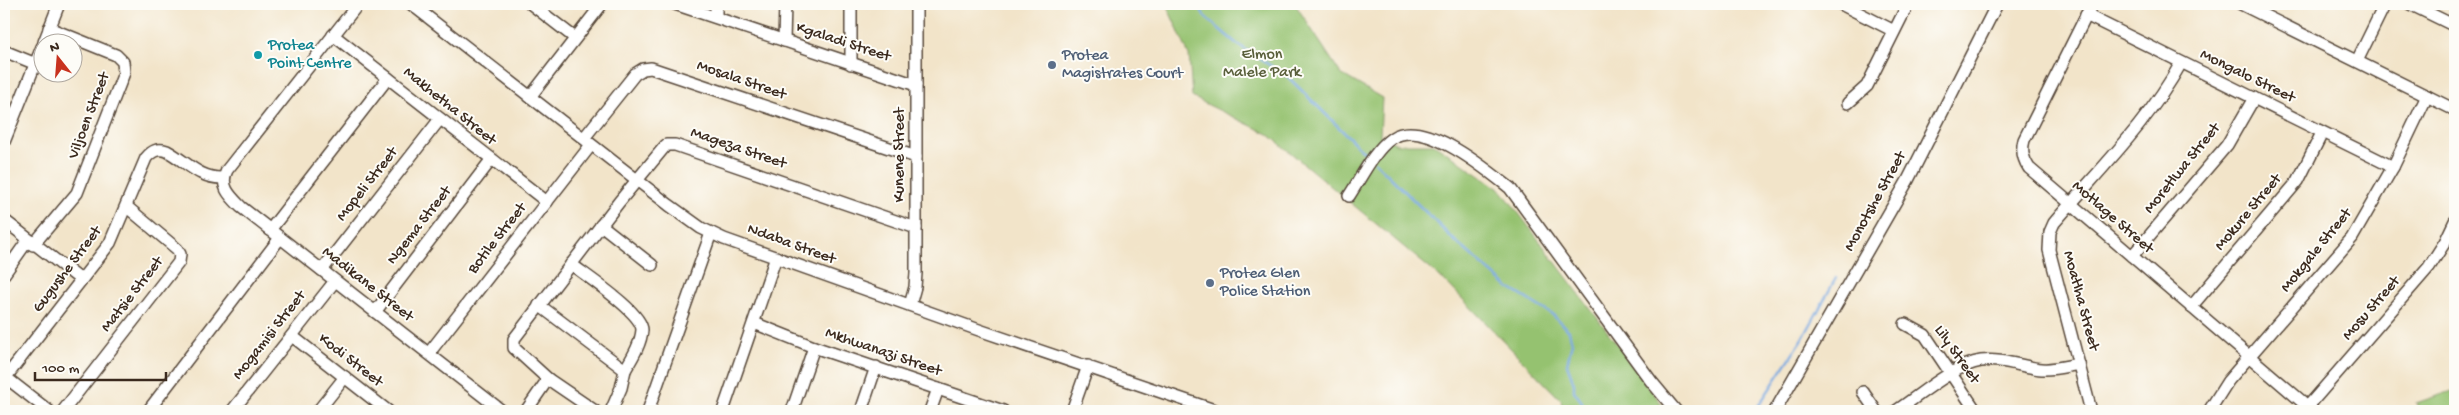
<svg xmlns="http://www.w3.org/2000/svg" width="2459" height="415" font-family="'Gochi Hand',sans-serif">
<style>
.green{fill:#95c270;stroke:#687647}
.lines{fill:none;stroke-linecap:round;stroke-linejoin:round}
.stream{stroke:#73a5de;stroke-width:2.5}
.minor-casing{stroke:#564638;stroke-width:14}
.minor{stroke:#fff;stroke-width:11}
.culture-dot{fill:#0f9aa8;stroke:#fdfcf7;stroke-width:2}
.service-dot{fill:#5c6f8a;stroke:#fdfcf7;stroke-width:2}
.labels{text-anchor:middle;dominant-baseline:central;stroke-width:4;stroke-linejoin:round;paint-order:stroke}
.street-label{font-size:16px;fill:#3b2a1e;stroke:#fdfcf7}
.culture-label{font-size:16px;fill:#0d838f;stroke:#fdfcf7;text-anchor:start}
.park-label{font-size:16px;fill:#5a5f3b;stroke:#fdfcf7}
.service-label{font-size:16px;fill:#4e5e75;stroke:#fdfcf7;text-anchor:start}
</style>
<rect width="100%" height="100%" fill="#fdfcf7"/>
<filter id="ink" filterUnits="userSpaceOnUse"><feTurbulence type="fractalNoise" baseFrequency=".02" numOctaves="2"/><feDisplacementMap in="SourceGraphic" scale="10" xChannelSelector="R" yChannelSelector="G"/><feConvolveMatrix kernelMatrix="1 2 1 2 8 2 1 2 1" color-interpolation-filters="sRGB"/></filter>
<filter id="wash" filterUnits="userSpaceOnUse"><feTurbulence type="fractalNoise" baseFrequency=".0096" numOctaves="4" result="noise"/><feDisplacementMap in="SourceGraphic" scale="20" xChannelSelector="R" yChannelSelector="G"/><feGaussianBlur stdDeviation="1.12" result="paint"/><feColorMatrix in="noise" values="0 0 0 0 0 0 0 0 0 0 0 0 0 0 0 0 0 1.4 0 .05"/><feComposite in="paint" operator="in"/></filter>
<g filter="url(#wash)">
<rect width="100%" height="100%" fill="#f2e4c9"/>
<g class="green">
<polygon points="1166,4 1295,4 1341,74 1382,98 1380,136 1397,144 1434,144 1502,191 1667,411 1563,411 1561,400 1446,282 1268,134 1192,97 1189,55"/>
<polygon points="2455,390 2455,411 2419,411 2416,403"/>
</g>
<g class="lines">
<g class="stream">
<polyline points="1199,4 1204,16 1237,44 1288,77 1369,157"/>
<polyline points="1375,162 1453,239 1509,288 1553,315 1569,331 1572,343 1567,364 1574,383 1574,391 1582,402 1585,411"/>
<polyline points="1755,411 1802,340 1836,278"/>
</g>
</g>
</g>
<g filter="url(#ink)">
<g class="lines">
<defs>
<g id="minor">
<path d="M358,4L227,170C219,186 230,196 241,207L502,411"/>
<polyline points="411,4 669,205 701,228 724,239 979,330 1217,411"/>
<polyline points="531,4 575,38"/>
<polyline points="675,4 916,85"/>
<polyline points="1841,4 1894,31"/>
<path d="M2092,4L2024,140C2021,151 2023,159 2029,168L2313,411"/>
<polyline points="2241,4 2455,110"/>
<polyline points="2410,4 2455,26"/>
<polyline points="2086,15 2393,167"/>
<polyline points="716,17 716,4"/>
<polyline points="333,35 547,202"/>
<polyline points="784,41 785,4"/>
<polyline points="44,42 59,4"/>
<polyline points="4,51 36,64"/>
<polyline points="2357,61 2385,4"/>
<polyline points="851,64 851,4"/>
<polyline points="530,97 602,4"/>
<polyline points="1848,103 1867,86 1908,4"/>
<polyline points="584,138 635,74 643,69 651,68 916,157"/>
<polyline points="4,142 42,47"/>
<path d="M1349,196C1361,178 1374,150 1392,138C1424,117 1486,169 1510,188L1651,381L1676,411"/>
<polyline points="4,220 81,280"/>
<polyline points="601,225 652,265"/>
<polyline points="270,230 388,78"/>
<polyline points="33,245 77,193 124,73 123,62 116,55 49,28"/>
<polyline points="2132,256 2227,145 2254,98"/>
<path d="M571,264C586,276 642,312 642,330C641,344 632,358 625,370"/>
<polyline points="322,270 440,119"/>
<polyline points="4,274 28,240"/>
<polyline points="539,305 625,370 621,388 611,411"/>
<polyline points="910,305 915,287 916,273 916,4"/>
<polyline points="2191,307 2298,181 2322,133"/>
<polyline points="375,312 491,160"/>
<polyline points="754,323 814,347 1003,411"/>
<polyline points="1905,324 1925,335 1976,411"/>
<polyline points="292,336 388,411"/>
<polyline points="429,353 591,145"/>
<polyline points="4,376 49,411"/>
<path d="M6,377L110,243L146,158C152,151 157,148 167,151C186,161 199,179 223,178"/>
<polyline points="548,379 595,411"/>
<polyline points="1863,392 1876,411"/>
<polyline points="63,411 179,262 180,254 177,249 127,207"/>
<polyline points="148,411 280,238"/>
<polyline points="232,411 335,281"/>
<polyline points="318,411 345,377"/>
<polyline points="526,411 548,379 514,348 514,339 619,202 666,145 675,145 916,228"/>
<polyline points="648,411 711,233"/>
<polyline points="723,411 776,257"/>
<polyline points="792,411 814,347"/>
<polyline points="861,411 876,367"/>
<polyline points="930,411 938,389"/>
<polyline points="1072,411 1088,366"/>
<polyline points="1775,411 1908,180 1997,4"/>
<path d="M1896,411C1919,396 1954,365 1981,361C2001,358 2022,367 2042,369C2054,370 2067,366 2079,364"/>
<path d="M2091,411L2049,250L2050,232L2054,223C2098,171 2148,123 2181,63"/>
<polyline points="2209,411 2228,381 2352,238 2393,167 2427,96"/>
<polyline points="2304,411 2429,267 2445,242 2455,221"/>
</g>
</defs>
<use href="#minor" class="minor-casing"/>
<use href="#minor" class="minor"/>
</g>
</g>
<circle class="culture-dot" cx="258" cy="55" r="5"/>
<g class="service-dot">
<circle cx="1052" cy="65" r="5"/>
<circle cx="1210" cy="283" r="5"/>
</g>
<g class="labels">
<g class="street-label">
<text transform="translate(843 43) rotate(18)">Kgaladi Street</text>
<text transform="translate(2247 77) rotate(26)">Mongalo Street</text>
<text transform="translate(741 81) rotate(19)">Mosala Street</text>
<text transform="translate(449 107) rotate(39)">Makhetha Street</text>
<text transform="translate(90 116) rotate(-69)">Viljoen Street</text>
<text transform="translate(738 149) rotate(19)">Mageza Street</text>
<text transform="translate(900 155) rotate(-90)">Kunene Street</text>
<text transform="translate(2183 169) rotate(-51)">Moretlwa Street</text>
<text transform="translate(368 185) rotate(-52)">Mopeli Street</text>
<text transform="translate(1876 202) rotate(-61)">Monotshe Street</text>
<text transform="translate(2249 213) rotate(-50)">Mokure Street</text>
<text transform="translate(2112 218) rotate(41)">Motlage Street</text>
<text transform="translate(420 226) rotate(-52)">Ngema Street</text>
<text transform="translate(498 239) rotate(-52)">Botile Street</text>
<text transform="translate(791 245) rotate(20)">Ndaba Street</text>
<text transform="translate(2317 251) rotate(-51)">Mokgale Street</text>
<text transform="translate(68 270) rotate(-53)">Gugushe Street</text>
<text transform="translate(367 285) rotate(38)">Madikane Street</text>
<text transform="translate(133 295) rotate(-52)">Matsie Street</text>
<text transform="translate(2080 301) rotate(75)">Moatlha Street</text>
<text transform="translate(2372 309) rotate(-49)">Mosu Street</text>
<text transform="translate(270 336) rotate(-52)">Mogamisi Street</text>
<text transform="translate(883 353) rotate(19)">Mkhwanazi Street</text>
<text transform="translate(1956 355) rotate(55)">Lily Street</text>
<text transform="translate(350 361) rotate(38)">Kodi Street</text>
</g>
<g class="culture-label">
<text x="268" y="46">Protea<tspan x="268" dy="18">Point Centre</tspan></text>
</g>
<g class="park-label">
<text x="1262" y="55">Elmon<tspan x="1262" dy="18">Malele Park</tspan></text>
</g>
<g class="service-label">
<text x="1062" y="56">Protea<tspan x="1062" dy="18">Magistrates Court</tspan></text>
<text x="1220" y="274">Protea Glen<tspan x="1220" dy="18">Police Station</tspan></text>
</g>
</g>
<rect width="2459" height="415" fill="none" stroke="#fdfcf7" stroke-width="20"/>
<g transform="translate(58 58) rotate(343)"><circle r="24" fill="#fdfcf7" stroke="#afa8a0"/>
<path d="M0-4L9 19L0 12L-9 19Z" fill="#c8321e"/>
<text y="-8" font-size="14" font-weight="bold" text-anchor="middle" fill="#3b2a1e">N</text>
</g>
<path d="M35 372v8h131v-8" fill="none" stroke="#3b2a1e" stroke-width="2.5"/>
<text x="42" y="372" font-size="15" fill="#3b2a1e" stroke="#fdfcf7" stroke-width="4" paint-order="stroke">100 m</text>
</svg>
